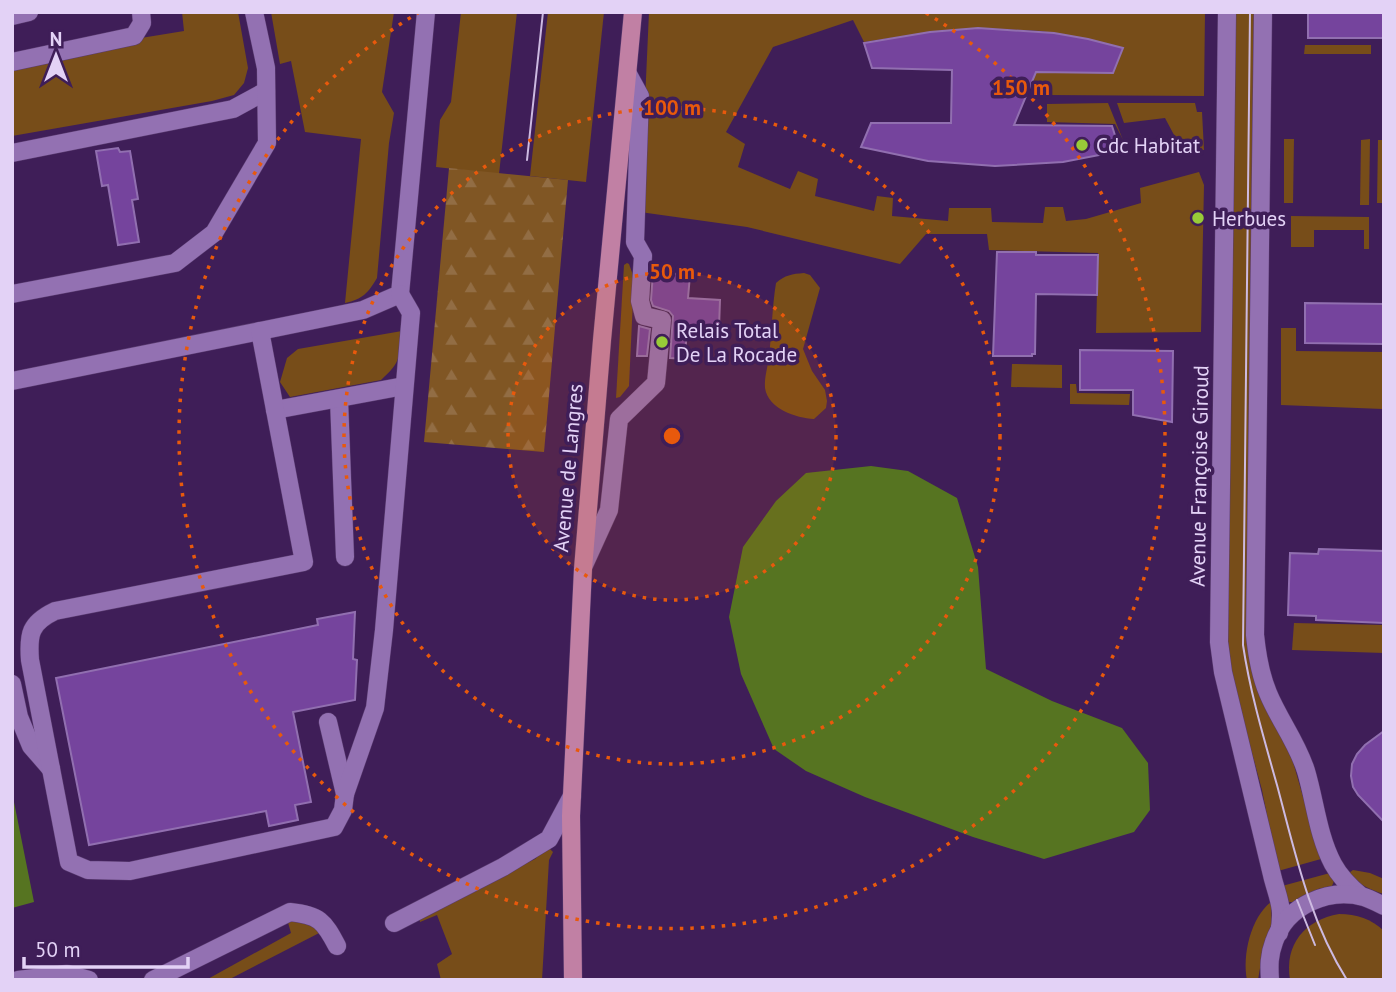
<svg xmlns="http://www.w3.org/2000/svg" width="1396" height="992" font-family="'PT Sans',sans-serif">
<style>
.green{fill:#774d19}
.forest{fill:url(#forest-firs)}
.water{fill:#567421}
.building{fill:#75449d;stroke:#916fb0;stroke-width:2}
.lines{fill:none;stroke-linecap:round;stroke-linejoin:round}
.minor-casing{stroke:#5a3c70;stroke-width:19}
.major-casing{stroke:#5a3c70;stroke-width:19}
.minor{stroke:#9371b2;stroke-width:18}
.major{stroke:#c180a4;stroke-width:18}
.tram{stroke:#cdbae1;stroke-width:2}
.ring{fill:none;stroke:#e8590c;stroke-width:3.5;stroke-dasharray:3.5 7}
.poi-dot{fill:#98cb38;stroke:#3f1e58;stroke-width:2.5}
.labels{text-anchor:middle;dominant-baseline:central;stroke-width:7;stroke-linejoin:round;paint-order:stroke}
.poi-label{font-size:21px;fill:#e3d2f6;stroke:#3f1e58;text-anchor:start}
.street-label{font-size:21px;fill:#e3d2f6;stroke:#3f1e58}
.centre{fill:#e8590c;stroke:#3f1e58;stroke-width:3.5}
.ring-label{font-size:21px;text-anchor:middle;font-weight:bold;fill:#e8590c;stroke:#3f1e58;stroke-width:7;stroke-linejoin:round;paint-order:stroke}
</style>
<defs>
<pattern id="forest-firs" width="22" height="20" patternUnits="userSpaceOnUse" patternTransform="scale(1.75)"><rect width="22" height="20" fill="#805624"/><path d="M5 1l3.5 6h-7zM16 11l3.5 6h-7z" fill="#926d44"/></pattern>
</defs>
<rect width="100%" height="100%" fill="#3f1e58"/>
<g class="green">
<polygon points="182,12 238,12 248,68 244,83 234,95 212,101 12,136 12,59 184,31"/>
<path d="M271,12H394L382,92L394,113L389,143L377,278C368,293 363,299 345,303L361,139L305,132L291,61L280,64Z"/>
<polygon points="461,12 517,12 499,174 436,167 440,120 451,102"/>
<polygon points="548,12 604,12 586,182 530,176"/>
<polygon points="649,12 1205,12 1204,96 1047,95 1046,83 1014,82 1014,71 1103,44 1088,39 1041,31 978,28 930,32 864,42 853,20 773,47 726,132 745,144 738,167 790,189 798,171 818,179 815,196 874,211 877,196 893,198 892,216 948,221 949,208 991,208 992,222 1043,223 1045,207 1063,207 1066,221 1086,219 1141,203 1140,188 1199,172 1204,185 1201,332 1096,333 1098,253 989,250 987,234 926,234 900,264 747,227 640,212"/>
<polygon points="1234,12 1256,12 1247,616 1280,734 1293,762 1321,859 1278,871 1262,790 1233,683 1227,633"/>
<polygon points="1305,45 1371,45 1371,54 1304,54"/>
<polygon points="1108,103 1123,140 1115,124 1047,122 1047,104"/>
<polygon points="1117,103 1195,103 1197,112 1202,112 1204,150 1181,148 1165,118 1124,123"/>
<polygon points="1284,139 1294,139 1293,203 1284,203"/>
<polygon points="1370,139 1369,205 1360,205 1361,140"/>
<polygon points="1378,140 1384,140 1384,203 1377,203"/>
<polygon points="1291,216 1369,217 1369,249 1364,249 1364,230 1314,230 1314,247 1291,247"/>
<polygon points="627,263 629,264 634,278 629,386 620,397 616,398 624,265"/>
<path d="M804,273L810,275L820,288L803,349L812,371L825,390L827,401L826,408L814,419C796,418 768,409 765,388C764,377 768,367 769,356C772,332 772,307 776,283C785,275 792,274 804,273Z"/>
<polygon points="1281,328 1296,328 1296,351 1384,352 1384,411 1383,409 1281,405"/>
<path d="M402,331C399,357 402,361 381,380L290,397L280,382L287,358L298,349Z"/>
<polygon points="1012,364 1062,365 1062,388 1011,387"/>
<polygon points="1070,384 1076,384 1077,393 1130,394 1129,405 1070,404"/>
<polygon points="1294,623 1384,625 1384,653 1292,650"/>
<polygon points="548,847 553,852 549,860 542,980 441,980 437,964 452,954 437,915 420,922 419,917 535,859"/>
<path d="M1353,870L1370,873L1384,879V894C1370,890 1358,884 1349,873Z"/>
<polygon points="1330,873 1334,881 1332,886 1318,889 1293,902 1288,902 1282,886"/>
<path d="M1271,902L1272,927L1264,944L1258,980H1247C1242,955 1251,917 1271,902Z"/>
<path d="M1339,914C1357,914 1371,919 1384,931V980H1290C1284,944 1305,920 1339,914Z"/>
<polygon points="297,918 325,930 228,980 206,980 291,933 287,919"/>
</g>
<polygon class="forest" points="449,168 568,180 544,452 424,442"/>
<g class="water">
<polygon points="871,466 908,471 957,498 978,567 986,669 1052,701 1122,728 1148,763 1150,810 1134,832 1044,859 973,837 865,797 806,771 774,749 741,674 729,617 743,547 776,501 806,473"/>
<polygon points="12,802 14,802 34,902 12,908"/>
</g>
<g class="building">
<rect x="1308" y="12" width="76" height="26"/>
<polygon points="978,28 1054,33 1088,39 1123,48 1113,73 1036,72 1014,125 1112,126 1120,151 1063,162 995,166 928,161 861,147 871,123 951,123 952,70 872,68 864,43 930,32"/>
<polygon points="118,148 120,152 130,151 138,199 132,200 139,242 118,245 108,185 102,186 96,151"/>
<polygon points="997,252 1036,252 1036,255 1098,255 1097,295 1036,294 1035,354 1032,354 1032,356 993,356"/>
<polygon points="653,272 690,275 688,298 720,300 719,328 687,326 685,359 670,358 673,316 669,311 653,306 651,300"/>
<polygon points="1305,303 1384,304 1384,344 1305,343"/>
<polygon points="639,326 650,329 647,356 637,356"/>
<polygon points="1080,350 1173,351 1172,422 1133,415 1133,390 1080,390"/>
<polygon points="1319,549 1384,551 1384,623 1316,620 1316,616 1288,615 1290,553 1318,554"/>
<polygon points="355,612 353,659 357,660 355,700 293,712 311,802 295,805 298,820 269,826 266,811 89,845 56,678 318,625 317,619"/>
<polygon points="1384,731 1384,822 1358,795 1353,787 1351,776 1352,764 1357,754 1365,745"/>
</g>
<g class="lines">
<defs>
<g id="minor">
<path d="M1227,12L1219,642L1223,672L1273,879C1279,901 1284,909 1279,933"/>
<path d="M1263,12L1255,635C1257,655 1260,674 1268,693C1279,720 1297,742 1306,771C1315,801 1318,836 1333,864C1340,877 1350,887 1361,896"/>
<polyline points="12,16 29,12"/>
<polyline points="12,62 134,36 142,23 141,12"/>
<polyline points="12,153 233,109 266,91"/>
<polyline points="12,294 175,263 214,233 267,143 266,68 254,12"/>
<polyline points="12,381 260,331"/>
<polyline points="339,399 345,557"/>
<polyline points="275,410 404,386"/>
<polyline points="584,565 609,510 619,419 656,383 662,320 644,316 640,301 643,256 635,242 640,96 628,74"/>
<polyline points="12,684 19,717 31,746 51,769"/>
<path d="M328,722L345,794L343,810L334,827L130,871L88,870L69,862L30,660C28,634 30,623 55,611L304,562L260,331L363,310L400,294L426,12"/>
<polyline points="345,794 375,708 384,630 411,313 400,294"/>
<polyline points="394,923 503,867 549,839 572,796"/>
<polyline points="18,980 67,974 89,980"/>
<path d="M153,980L290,912C319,915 324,921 337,946"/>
<path d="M1270,980C1269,966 1269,955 1274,942C1286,906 1328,887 1364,897C1371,899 1377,903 1384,906"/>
</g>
<polyline id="major" points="573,980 571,816 583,569 602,340 633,12"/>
</defs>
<use href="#minor" class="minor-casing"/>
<use href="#major" class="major-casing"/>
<use href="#minor" class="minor"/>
<use href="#major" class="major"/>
<g class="tram">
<path d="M1250,12L1243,645C1250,692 1264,739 1277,785C1295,852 1309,920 1347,980"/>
<polyline points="527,160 543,12"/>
<polyline points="1297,900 1315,945"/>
</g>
</g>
<circle cx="672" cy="436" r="164" fill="#e8590c" fill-opacity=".12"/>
<g class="ring">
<circle cx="672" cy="436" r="164"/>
<circle cx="672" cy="436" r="328"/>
<path d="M926 13A493 493 0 1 1 418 13"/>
</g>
<g class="poi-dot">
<circle cx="1082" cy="145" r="7"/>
<circle cx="1198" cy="218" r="7"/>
<circle cx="662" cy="342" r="7"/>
</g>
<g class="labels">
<g class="poi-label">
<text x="1096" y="145">Cdc Habitat</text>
<text x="1212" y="218">Herbues</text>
<text x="676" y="330">Relais Total<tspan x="676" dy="24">De La Rocade</tspan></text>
</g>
<g class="street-label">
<text transform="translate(568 468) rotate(-85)">Avenue de Langres</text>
<text transform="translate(1199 476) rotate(-89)">Avenue Françoise Giroud</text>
</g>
</g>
<circle cx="672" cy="436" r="10" class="centre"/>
<g class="ring-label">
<text x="1021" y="95">150 m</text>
<text x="672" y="115">100 m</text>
<text x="672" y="279">50 m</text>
</g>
<rect width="1396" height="992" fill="none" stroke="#e3d2f6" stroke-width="28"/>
<g transform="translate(56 56)" stroke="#3f1e58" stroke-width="5" paint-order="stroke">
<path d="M0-5L12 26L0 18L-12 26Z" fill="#e3d2f6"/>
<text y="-10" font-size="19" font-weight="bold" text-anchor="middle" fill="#e3d2f6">N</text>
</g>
<path d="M24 957v10h164v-10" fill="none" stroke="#e3d2f6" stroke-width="3.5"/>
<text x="35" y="957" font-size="21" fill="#e3d2f6" stroke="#3f1e58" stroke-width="5" paint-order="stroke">50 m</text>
</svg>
